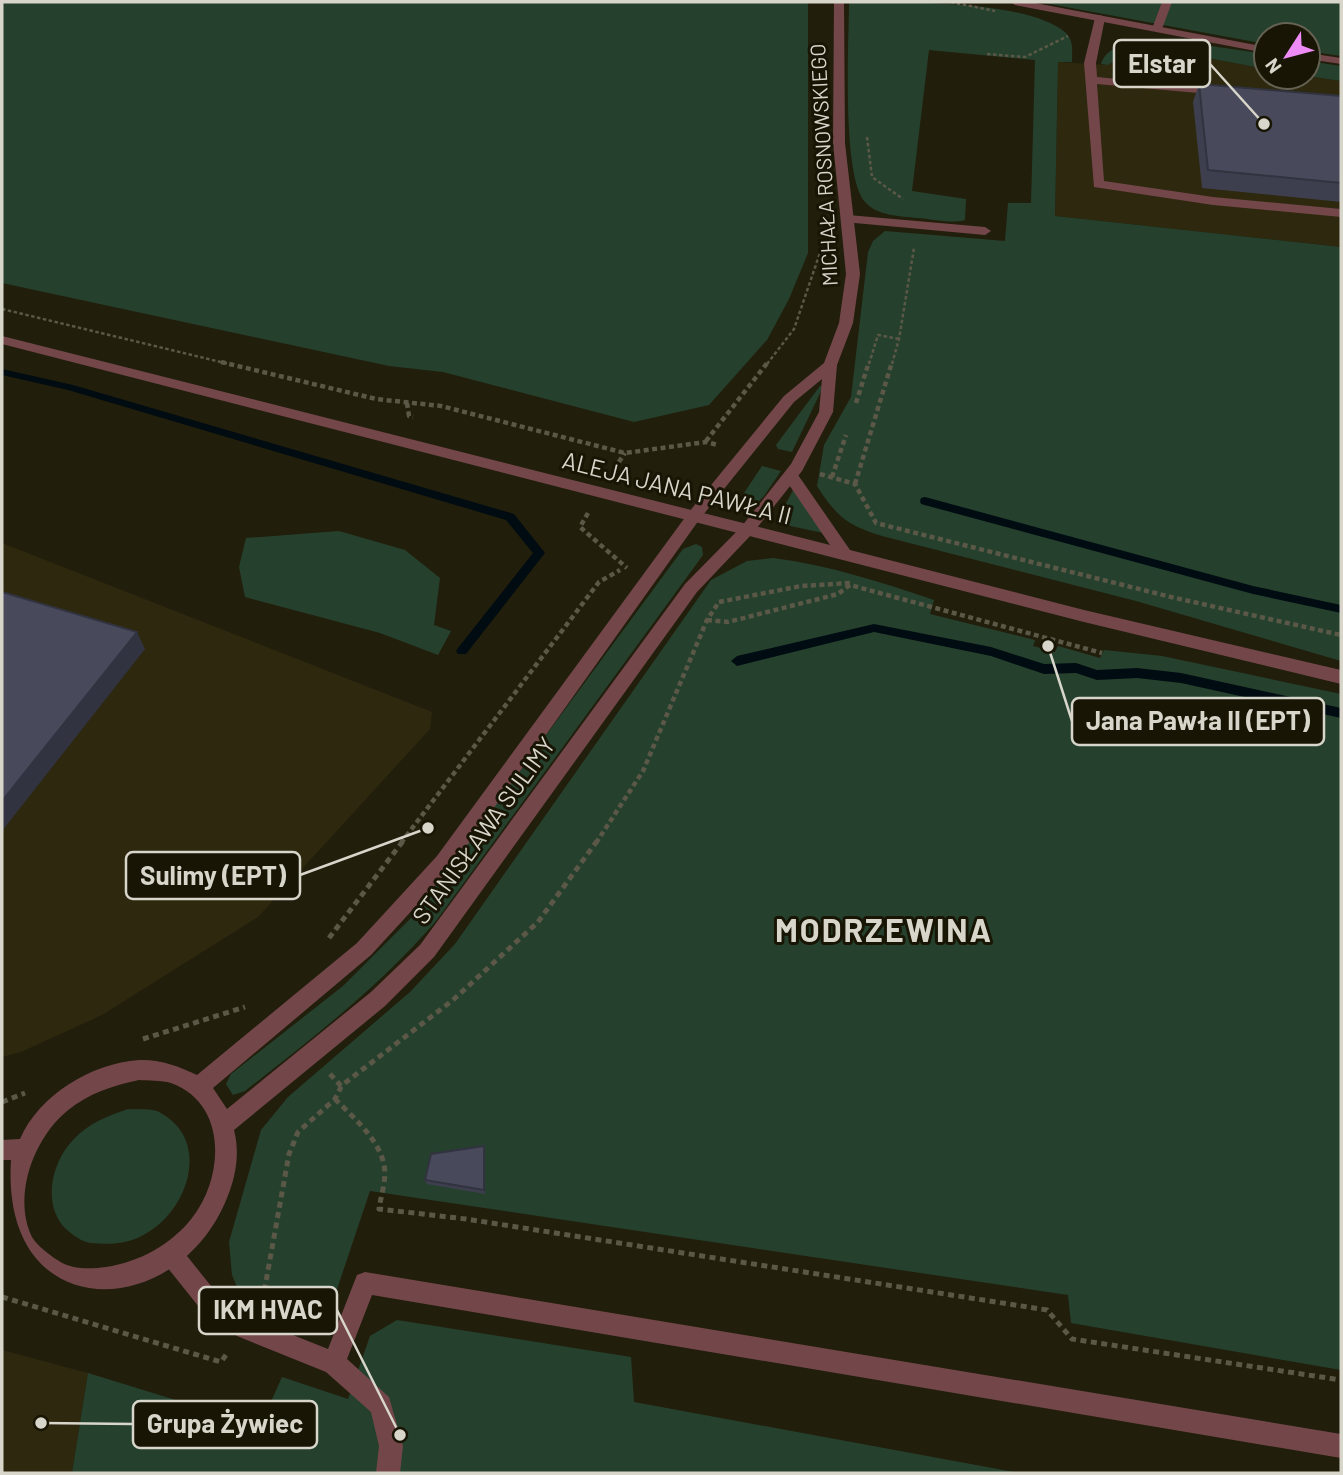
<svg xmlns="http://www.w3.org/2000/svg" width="1343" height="1475" font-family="Barlow,sans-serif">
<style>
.built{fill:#2d280e}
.green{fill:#25412d}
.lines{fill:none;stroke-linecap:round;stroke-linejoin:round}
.stream{fill:#000c11;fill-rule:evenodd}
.path-far2{stroke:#5b5848;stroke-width:2.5;stroke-dasharray:3.5 2.5;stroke-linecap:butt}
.path-far1{stroke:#5b5848;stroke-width:4.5;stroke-dasharray:5 3.5;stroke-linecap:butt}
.path{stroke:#5b5848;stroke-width:5;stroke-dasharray:6 4.5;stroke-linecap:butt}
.service{fill:#73474a;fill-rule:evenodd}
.minor{fill:#73474a;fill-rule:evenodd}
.tertiary{fill:#73474a;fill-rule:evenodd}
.wall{fill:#3e3f4e}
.shaded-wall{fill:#323340}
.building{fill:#48495b;stroke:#323340;stroke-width:2}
.labels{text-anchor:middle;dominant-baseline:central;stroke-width:6;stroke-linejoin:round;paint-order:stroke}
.far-street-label{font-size:21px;fill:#d8d6cb;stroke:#191504}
.street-label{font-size:24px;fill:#d8d6cb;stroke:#191504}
.district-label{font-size:32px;font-weight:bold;letter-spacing:2px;fill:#d8d6cb;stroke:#191504}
.leader{fill:none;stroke:#d8d6cb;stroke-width:2.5}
.callout-dot{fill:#d8d6cb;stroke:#191504;stroke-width:2.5}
.callout{fill:#191504;stroke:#d8d6cb;stroke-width:2.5}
.callout-label{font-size:26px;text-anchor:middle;font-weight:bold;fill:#d8d6cb}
</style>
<rect width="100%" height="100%" fill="#221e0c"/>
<g class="built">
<polygon points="1139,45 1266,69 1266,77 1308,76 1341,81 1341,247 1055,216 1058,62 1108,65"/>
<polygon points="2,543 432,712 430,729 258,917 102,1015 21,1052 2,1057"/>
<polygon points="2,1350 88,1373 72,1473 2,1473"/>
</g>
<g class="green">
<polygon points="2,2 808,2 808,253 789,299 767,340 709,405 634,422 443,372 389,366 2,283"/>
<path d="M849,2C904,2 1026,0 1065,32C1074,40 1072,51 1072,62H1058L1055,216L1341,247V661L1136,601L882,536C847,525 837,517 817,486L824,445L851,397L868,252L873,241L885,231L1005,241L1008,203H1031L1035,60L929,50L912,191L966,199L965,220C951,224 932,219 917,218C900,216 878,216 866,203C841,179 849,40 849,2Z"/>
<polygon points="1039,2 1341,2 1341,56 1308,51 1308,35 1266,35 1266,44"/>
<path d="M1163,39L1266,54V69L1139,45L1108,65L1101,64C1108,41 1143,41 1163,39Z"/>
<polygon points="1308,61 1341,66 1341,81 1308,76"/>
<polygon points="820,386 823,387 792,452 778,449 776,445"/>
<polygon points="762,466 781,471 764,496 749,511 739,508 742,496"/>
<polygon points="794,488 812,519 828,534 776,523"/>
<polygon points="339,531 405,550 440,578 434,625 451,631 438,655 380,633 245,597 239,567 246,538"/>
<path d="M696,544L702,547L703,555L436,921C378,988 315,1036 245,1091L233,1095L226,1084L231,1074L343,986L413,916L683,549Z"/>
<path d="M773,558C828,565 881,582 934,600L930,614L1035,640L1033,646L1055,652L1058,646L1100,658L1104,650L1162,656L1341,694V1370L1071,1323L1068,1295L370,1191L330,1310L309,1325L281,1322L243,1301L232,1275L229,1242L261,1130L288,1097L410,992L455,944L711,580L747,561Z"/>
<path d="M128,1109C137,1110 151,1108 159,1112C211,1139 190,1208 147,1233C129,1244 111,1245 91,1243C83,1242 78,1238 72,1234C41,1212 49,1165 73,1140C89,1123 107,1116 128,1109Z"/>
<polygon points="397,1320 631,1357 634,1402 1020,1473 72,1473 88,1373 260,1426 282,1377 348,1399 370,1336"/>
</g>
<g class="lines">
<g class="stream">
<polygon points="2,369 73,385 514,514 545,553 466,654 458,654 456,651 458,648 533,553 506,520 68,390 2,375"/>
<polygon points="925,497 1253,586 1341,605 1341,613 1253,594 921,504 920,501 921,498"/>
<polygon points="874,624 991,647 1044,664 1076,663 1097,670 1137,668 1181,673 1341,708 1341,718 1181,683 1137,678 1097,680 1076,673 1044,674 991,656 874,632 737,666 731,661 737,656"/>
</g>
<g class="path-far2">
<polyline points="951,2 995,11"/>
<polyline points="987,54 1025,57 1068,36"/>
<polyline points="867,137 872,177 903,199"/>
<polyline points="2,309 229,364"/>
<polyline points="767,364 794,329 822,247"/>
<polyline points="869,364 878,335 899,339"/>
<polyline points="892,364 899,339 914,248"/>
</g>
<g class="path-far1">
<polyline points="221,362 376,399 441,406 625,453 706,442 718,445"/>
<polyline points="407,403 409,416 413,417"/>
<polyline points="856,403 869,362"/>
<polyline points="706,441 768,362"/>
<polyline points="614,469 625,453"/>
<polyline points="820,474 855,484 876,523 1171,597 1341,635"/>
<polyline points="832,477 846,435"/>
<polyline points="855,484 892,362"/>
<polyline points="588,513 580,527 627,568"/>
<polyline points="719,602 801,586 851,583"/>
<polyline points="707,620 728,622 838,594 850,585 1102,653"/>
<polyline points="401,843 599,582 620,570"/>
<polyline points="596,843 643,771 707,620 719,602"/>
</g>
<g class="path">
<polyline points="329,938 403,841"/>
<polyline points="143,1039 245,1007"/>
<polyline points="330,1074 341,1086 453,1000 538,922 597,841"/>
<path d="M335,1099C353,1117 379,1139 384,1165C387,1179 381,1195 379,1209L466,1219L1047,1310L1072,1339L1341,1380"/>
<polyline points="2,1102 25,1093"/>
<polyline points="2,1297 221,1362 228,1352"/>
<polyline points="260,1300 265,1287 289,1154 298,1132 335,1099 341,1087"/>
</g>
<g class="service">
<polygon points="1162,2 1172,2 1162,29 1157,32 1152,29"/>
<polygon points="1100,15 1105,18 1096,63 1097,77 1221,89 1227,92 1221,95 1097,84 1104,181 1213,197 1341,209 1341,217 1213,205 1094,187 1084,63 1095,18"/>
<polygon points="848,215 985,227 991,231 985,235 844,222 844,216"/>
<polygon points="171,1243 179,1246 215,1291 253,1319 328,1349 357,1275 365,1272 1341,1434 1341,1458 372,1295 347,1359 389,1397 403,1446 400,1473 376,1473 379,1446 371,1412 326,1372 237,1336 199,1307 163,1262 160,1254 163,1246"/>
</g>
<g class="minor">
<path d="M834,2H844L845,143L860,274L853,323L837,365L833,412L802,471L752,534L697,592L434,957L385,1006L234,1130C240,1153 236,1176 227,1198C177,1323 0,1328 11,1160H2V1140L20,1139C39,1095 92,1063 139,1060C160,1059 178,1066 197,1075L357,943L437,856L689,512L784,396L824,363L839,323L846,274L833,143ZM822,379L819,412L791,464L742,526L685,584L420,945L371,992L227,1109L213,1088L371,955L451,868L699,520L794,402ZM139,1080C149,1081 161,1080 171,1083C228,1104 224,1177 192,1218C171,1245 139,1262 106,1267C92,1269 72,1270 59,1261C51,1256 37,1246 32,1237C12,1196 34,1138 67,1111C89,1093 112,1086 139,1080Z"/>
<polygon points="1010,2 1030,2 1266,47 1266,53 1015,5"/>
<polygon points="1308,53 1341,58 1341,64 1308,59"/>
</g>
<polygon class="tertiary" points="2,336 830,545 783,476 791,471 796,472 850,550 1084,610 1341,670 1341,684 1084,622 2,344"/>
</g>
<g class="wall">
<polygon points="1199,84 1341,96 1341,202 1202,188 1193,102"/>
<polygon points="485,1150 485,1194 427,1184 425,1180"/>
</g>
<g class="shaded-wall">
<polygon points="137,632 145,649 2,831 2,801"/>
<polygon points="484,1146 485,1150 485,1194 484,1190"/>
</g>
<g class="building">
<polygon points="1199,84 1341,96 1341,183 1208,170"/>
<polygon points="2,592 137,632 2,801"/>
<polygon points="484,1146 484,1190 425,1180 431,1154"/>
</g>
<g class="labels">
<g class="far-street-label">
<text transform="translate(823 165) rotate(-93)">MICHAŁA ROSNOWSKIEGO</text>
</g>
<g class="street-label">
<text transform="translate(677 487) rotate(14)">ALEJA JANA PAWŁA II</text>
<text transform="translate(483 830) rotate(-54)">STANISŁAWA SULIMY</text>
</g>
<g class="district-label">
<text x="884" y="929">MODRZEWINA</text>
</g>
</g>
<path class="leader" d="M1264 124L1210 64M1048 646L1072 721M428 828L300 875M400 1435L337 1310M41 1423L133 1424"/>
<g class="callout-dot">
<circle cx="1264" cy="124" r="7"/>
<circle cx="1048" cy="646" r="7"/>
<circle cx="428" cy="828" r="7"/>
<circle cx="400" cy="1435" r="7"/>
<circle cx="41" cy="1423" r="7"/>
</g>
<g class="callout">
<rect x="1114" y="40" width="96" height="47" rx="7"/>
<rect x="1072" y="698" width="252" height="47" rx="7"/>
<rect x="126" y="852" width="174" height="47" rx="7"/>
<rect x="199" y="1287" width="138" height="47" rx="7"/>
<rect x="133" y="1401" width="184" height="47" rx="7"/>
</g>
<g class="callout-label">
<text x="1162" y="73">Elstar</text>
<text x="1198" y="730">Jana Pawła II (EPT)</text>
<text x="213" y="885">Sulimy (EPT)</text>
<text x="268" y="1319">IKM HVAC</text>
<text x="225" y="1433">Grupa Żywiec</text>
</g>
<rect width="1343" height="1475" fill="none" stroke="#d8d6cb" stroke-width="7"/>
<g transform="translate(1287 56) rotate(234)"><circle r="33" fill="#191504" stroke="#656254" stroke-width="2"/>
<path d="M0-5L12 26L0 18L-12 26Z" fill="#ef8bf7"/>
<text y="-10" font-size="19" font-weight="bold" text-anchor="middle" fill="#d8d6cb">N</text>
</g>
</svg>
